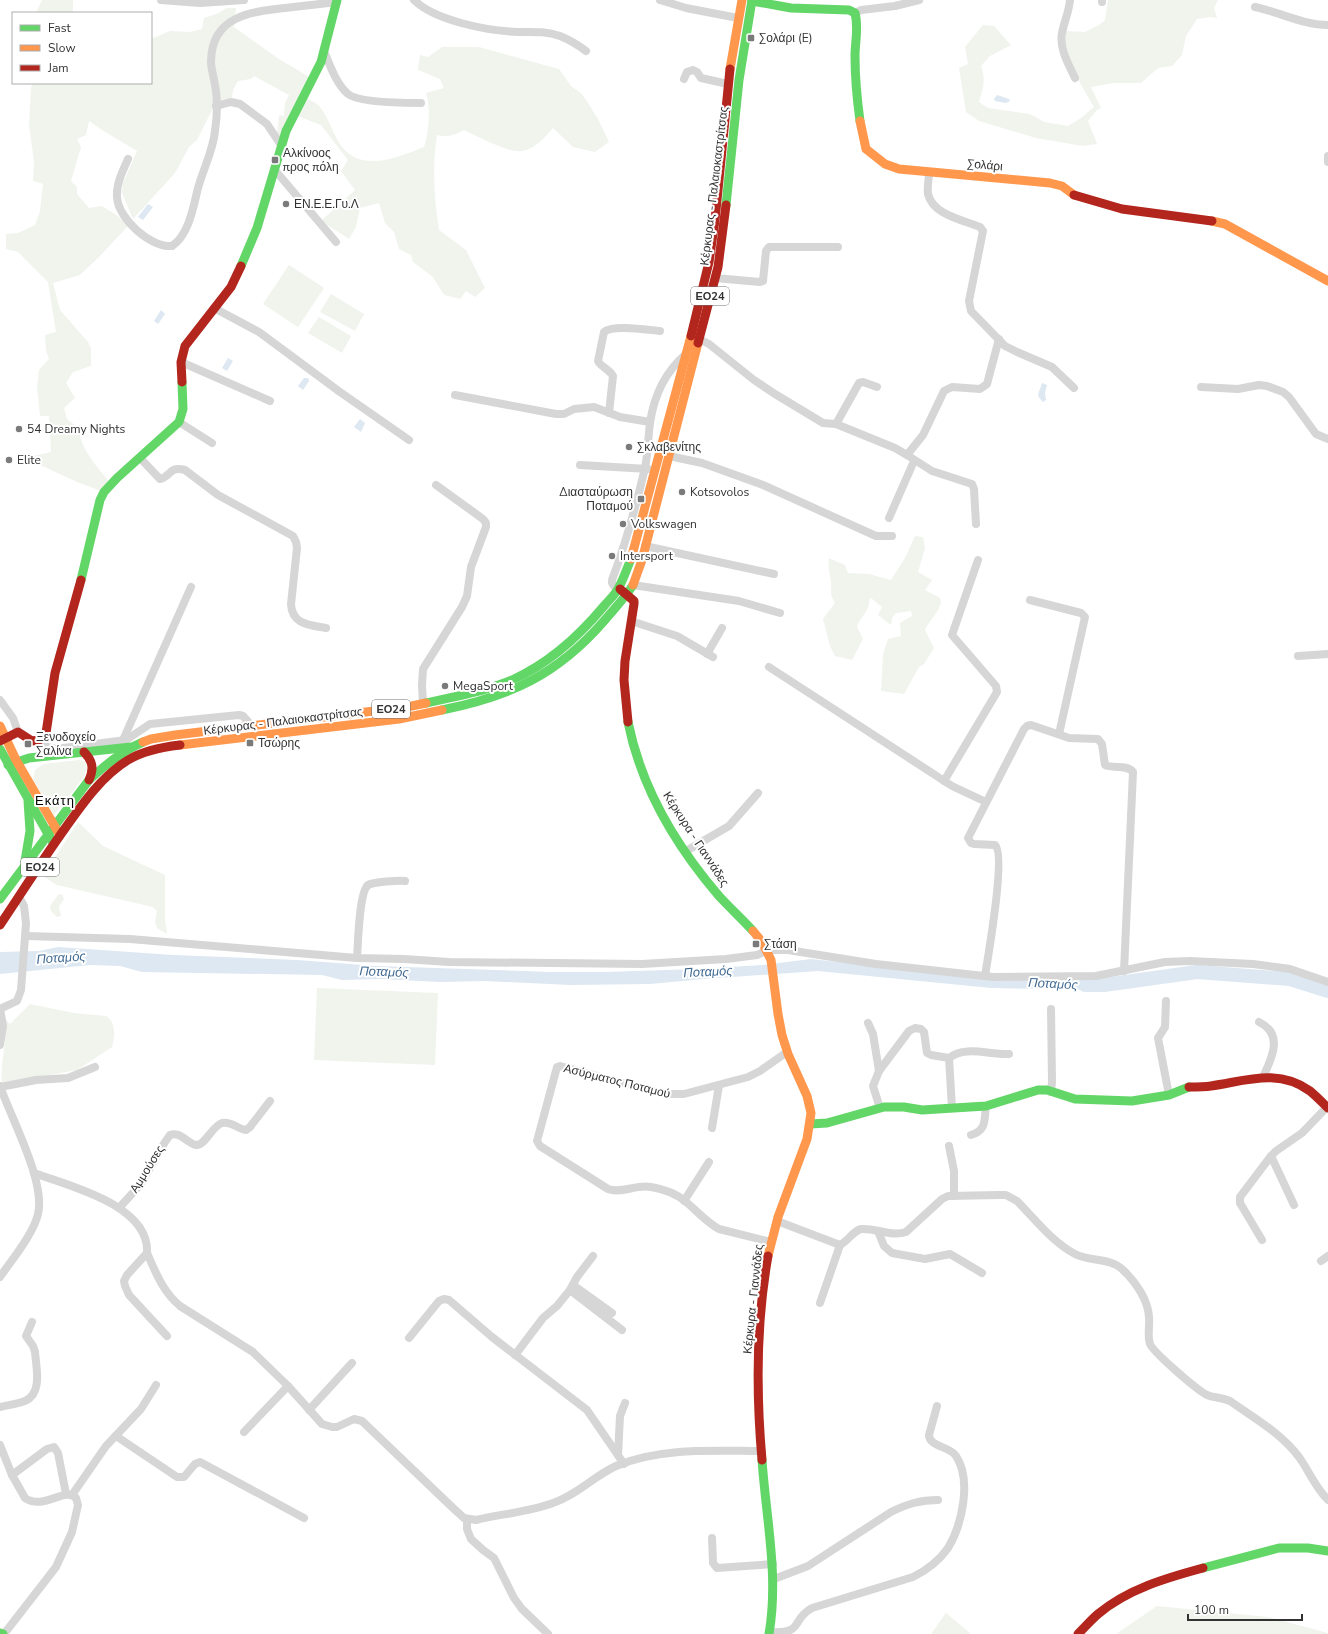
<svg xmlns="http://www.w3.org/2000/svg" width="1328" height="1634" font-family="'Nunito Sans',sans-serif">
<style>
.green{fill:#f0f4ed}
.water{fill:#dde8f2}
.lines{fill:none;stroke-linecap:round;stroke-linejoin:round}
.river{stroke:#dde8f2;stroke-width:14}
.street{stroke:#d6d6d6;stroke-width:8}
.fast{stroke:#63d668;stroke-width:9}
.slow{stroke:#ff974d;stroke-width:9}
.jam{stroke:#b3261e;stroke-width:9}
.poi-dot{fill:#7a7a7a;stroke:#fff;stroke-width:1.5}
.labels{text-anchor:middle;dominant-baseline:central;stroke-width:4;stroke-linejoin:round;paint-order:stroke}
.shield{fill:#fff;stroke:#707070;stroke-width:1}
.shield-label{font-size:11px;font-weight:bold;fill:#323232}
.poi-label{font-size:12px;fill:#323232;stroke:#fff;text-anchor:start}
.street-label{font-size:12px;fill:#323232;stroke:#fff}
.neighbourhood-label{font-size:13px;letter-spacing:1px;fill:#000;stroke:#fff}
.water-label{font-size:13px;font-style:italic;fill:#416b93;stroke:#fff}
</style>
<rect width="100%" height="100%" fill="#fff"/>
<g class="green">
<polygon points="42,0 73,0 73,13 36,13"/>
<path d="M1108,0H1218L1214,8L1217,18L1210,17L1197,19L1186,36L1182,55L1172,66L1158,68L1141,83H1113L1091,87L1101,108L1097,110L1088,121L1097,144L1083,146L1036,138L979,121L966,112L959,68L968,64L965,47L983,25L994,26L1011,45L990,56L981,66C986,79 983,89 979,102L988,108L1030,114L1044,122L1068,126L1081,118L1094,107C1082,86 1062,56 1066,31L1085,32L1099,25L1105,20Z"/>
<path d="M226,8H236L234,27L279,59L311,78L301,96C307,99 316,102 320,107C329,118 333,135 342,147C363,173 399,157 424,147C429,133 431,106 426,93L444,88L440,79L418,70L420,55L428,57L442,47H479L559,69L571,86L582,94L588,103L598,119L609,142L595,152L573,147L553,128C545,137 536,148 523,151C510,154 477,136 464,130C454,135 448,138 437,135C432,167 434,198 439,230L466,250L485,288L475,297L466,291L460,299L444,295L433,277L413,262L411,255L399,249L394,232L385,223L379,203L360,208L356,227L349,239L321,221L355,190L341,171L348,160L321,125L292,114L280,140L277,135L279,115L284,116L285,103L289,95L254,76L251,79L238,81L233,90L232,97L222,107L213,108L197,140L189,147L175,173L133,219L122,193L123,183L137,151L102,130L89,121L86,135L77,139L81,147L71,181L77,187V194L89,208L102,206L118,216L128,226L99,257L80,275L53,283L60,310L88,342L91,348V366L73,372L66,383L75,398L64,408L67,419L80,429C78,446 98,468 109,481L104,492L77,482L38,464L34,465L33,456L51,452L49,416H40L37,387L39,370L49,359L46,351L45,335L56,332L48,282L18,252L6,249V234L18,233L35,225L40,211L43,184L33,181L34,162L29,125L31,88L33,83H151V39L170,31L190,32L202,29L204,18L219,13Z"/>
<polygon points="289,265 324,288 298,327 263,304"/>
<polygon points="331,294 364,314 355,331 320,312"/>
<polygon points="319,317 351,336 342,353 308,333"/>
<path d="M915,536L923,537L925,548L918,572L932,580L925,590L940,598C944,608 929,620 925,630L934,648L924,664L919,667L904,694L881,691L883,654L888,639L901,636L900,623L912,616L911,611L896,613L892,618L891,625L878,615L882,607L871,598C868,601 870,603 868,607C866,614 859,619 857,627L863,639L852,660L835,656L830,646L823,619L835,603C829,593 832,592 831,581C829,571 828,569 829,558L845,565L848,573L869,574L891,580L905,558Z"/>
<polygon points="79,760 85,761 87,769 84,777 54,815 33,779 35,770 44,764"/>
<polygon points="78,822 103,846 165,875 165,920 167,934 157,928 155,922 157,911 153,907 57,885 43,876"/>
<polygon points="62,894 64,899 59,907 61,916 57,917 51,911 50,906 58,895"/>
<polygon points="317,988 438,993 435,1065 314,1060"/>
<path d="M30,1004L74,1013L106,1016C116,1022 115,1036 112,1047L77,1070L2,1084C0,1062 7,1043 6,1020L10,1024Z"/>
<polygon points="1157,1606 1268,1617 1328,1633 1328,1634 1116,1634"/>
<polygon points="946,1613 971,1634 931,1634"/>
</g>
<g class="water">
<polygon points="997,95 1009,99 1010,101 1006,103 995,101 994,99"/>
<polygon points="148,204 153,207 143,220 138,217"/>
<polygon points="161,310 165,314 158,324 154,321"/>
<polygon points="228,358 233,361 227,371 222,368"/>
<polygon points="304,378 308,378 309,381 303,390 298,386"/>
<path d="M1042,383L1047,385L1045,393L1046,400L1043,402C1035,394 1039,394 1042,383Z"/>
<polygon points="360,419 365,423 361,432 354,427"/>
<polygon points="58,947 173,955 297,960 376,966 550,972 606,972 696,969 763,965 811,959 984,978 1096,981 1104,985 1101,990 991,988 818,971 704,979 650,984 570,985 484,981 440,982 380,979 342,980 322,975 142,972 120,966 90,965 0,974 0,952 39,951"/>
</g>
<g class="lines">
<polyline class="river" points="1085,985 1104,985 1197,972 1290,979 1328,991"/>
<g class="street">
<polyline points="161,0 200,3 244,0"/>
<path d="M414,0C435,21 489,31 518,32C532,32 546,31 560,36C570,40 578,45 586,51"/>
<polyline points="660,0 686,8 738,18"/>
<path d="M1070,0C1069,12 1064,22 1062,33C1059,49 1069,65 1075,78"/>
<polyline points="1102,0 1102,2"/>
<path d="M1255,7C1280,12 1302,25 1328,25"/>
<polyline points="855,13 861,10 895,6 919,0"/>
<path d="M324,51C330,65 336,84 348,94C359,103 405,103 421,103"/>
<polyline points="684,79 687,72 693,70 697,72 701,78 728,84"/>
<polyline points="216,106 231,102 240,104 267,124 281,145"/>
<polyline points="1328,156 1328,162"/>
<path d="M128,159C123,170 116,184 117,197C118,219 151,248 172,246C188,236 193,209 197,192C202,171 213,152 215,131C217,117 218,99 215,85C214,77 211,70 211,61C212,16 250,12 285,8C303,6 320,4 337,2"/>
<polyline points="274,169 336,242"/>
<path d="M929,172C929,179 927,187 928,194C933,215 963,220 980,227L983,231L969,301L971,311L1005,346L1017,352L1052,367L1074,388"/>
<polyline points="715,278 760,282 763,281 766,251 769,247 838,247"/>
<polyline points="214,308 259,332 340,392 409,440"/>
<polyline points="699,339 709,344 754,380 775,394 823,423 836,424"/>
<polyline points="181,362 270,401"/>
<polyline points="877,387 863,382 859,383 836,424 895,448 907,455 923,435 944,391 952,387 980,389 987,384 999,339"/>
<polyline points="1201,387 1238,389 1259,385 1267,386 1283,392 1289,397 1316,434 1328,439"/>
<polyline points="455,395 556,414 564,414 574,409 594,407 620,417 650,422"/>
<path d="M609,413L613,376C609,369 601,367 598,361L604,332C613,324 648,330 660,331"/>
<polyline points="179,422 212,443"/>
<polyline points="907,455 932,471 972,484 974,489 976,524"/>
<polyline points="669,456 702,463 763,485 876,536 892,536"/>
<path d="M140,458L160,479C172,476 168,466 185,470L218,495L293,536L296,542L297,548L291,604C292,625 310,625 326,628"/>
<polyline points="580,465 648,469"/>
<polyline points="889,518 914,461"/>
<polyline points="645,546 774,574"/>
<polyline points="633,585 739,601 780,613"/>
<path d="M617,591L612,583V580C626,543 636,506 645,468C648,453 648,438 650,423C654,395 665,372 686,354"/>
<polyline points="1030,600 1081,613 1085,617 1059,734"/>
<polyline points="631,621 677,636 713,657"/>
<polyline points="707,654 722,628"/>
<polyline points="1298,656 1328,654"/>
<polyline points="769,667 952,786 986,802"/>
<polyline points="0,700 13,718 18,732"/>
<polyline points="423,704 422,685 423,669 462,607 467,596 471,567 486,527 486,523 483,519 436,485"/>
<polyline points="39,740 47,747 56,749 126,740 150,724 239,715 243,716 252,726"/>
<polyline points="123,740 191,587"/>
<polyline points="944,781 997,692 996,686 952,635 978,560"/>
<polyline points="686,851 729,826 758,793"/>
<polyline points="26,936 130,939 357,958 404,959 449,962 642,964 726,959 757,955 768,950 788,950 876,964 993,977 1096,976 1165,962 1190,961 1253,964 1290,969 1328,982"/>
<path d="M357,958C358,945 359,892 368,885C373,882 399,880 405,881"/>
<path d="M985,976C988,957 1006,854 995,845L974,844L971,843L968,838L1024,729L1027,726L1031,725L1069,738L1098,739L1102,744L1105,765C1113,769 1127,764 1133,772L1124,971"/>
<polyline points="1166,1001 1165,1027 1158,1038 1169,1095"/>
<polyline points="0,1009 17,1001 21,990 26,923 24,906 19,897"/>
<path d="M1259,1022C1284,1034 1272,1058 1263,1077"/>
<polyline points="868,1023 873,1034 879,1071 873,1086 880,1108"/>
<polyline points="0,1045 3,1026 0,1009"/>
<path d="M949,1058C965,1045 989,1055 1009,1054"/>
<polyline points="879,1071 909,1031 915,1028 921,1029 924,1032 927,1053 931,1055 949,1058 952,1108"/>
<path d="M0,1086C11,1118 46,1182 38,1214C34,1233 11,1261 0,1277"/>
<polyline points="0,1087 36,1080 68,1078 95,1067"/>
<polyline points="1051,1092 1052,1082 1051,1009"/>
<polyline points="712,1128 719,1085"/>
<path d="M971,1135C987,1130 984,1120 986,1106"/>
<polyline points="949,1146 954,1171 954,1196"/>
<polyline points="1271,1156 1294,1205"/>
<path d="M34,1173C69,1186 150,1205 147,1253L127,1275L124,1281L125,1286L129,1295L167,1336"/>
<polyline points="684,1201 709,1162"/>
<path d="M119,1208L140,1185L165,1142L170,1135C180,1131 187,1143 196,1145C205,1146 212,1126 222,1123C231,1121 238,1129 246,1130L250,1127L270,1101"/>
<path d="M777,1221L840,1245C848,1241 853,1231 861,1229C876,1228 892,1237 906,1232L942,1199L948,1196L999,1195H1006L1017,1201C1035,1219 1052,1242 1075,1254C1090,1262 1110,1257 1123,1270C1136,1282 1148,1300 1149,1317C1150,1326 1147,1336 1150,1344C1154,1353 1197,1390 1207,1395C1214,1398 1221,1397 1230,1401C1254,1418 1281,1433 1299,1457C1309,1471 1315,1487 1328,1500"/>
<polyline points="878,1231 884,1246 892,1253 925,1259 950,1254 982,1273"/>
<polyline points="1262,1240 1240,1203 1240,1197 1271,1156 1276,1151 1302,1133 1327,1107"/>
<path d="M771,1242L719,1229C706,1222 696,1210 685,1201C675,1193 663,1189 651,1187C636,1184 622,1194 608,1189L540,1146L537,1141L557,1067L560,1066L664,1094H684L748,1077L760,1071L787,1052"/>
<path d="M147,1253C156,1273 163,1292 180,1306L253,1352L288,1386L322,1424L332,1427H337L354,1419L362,1421L453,1508L464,1518L476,1520C501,1514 529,1512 553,1503C577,1495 594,1476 616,1466C660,1447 714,1451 761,1451"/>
<polyline points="1321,1261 1328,1256"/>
<polyline points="573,1285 612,1313"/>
<polyline points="570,1290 622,1330"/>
<polyline points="820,1303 840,1245"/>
<polyline points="409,1338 439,1301 444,1299 449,1300 492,1337 587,1410 624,1464"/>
<polyline points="515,1355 543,1318 557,1306 570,1290 577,1277 593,1256"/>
<path d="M0,1407C8,1405 17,1404 25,1401C43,1393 36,1367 35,1352L33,1346L26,1336L32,1322"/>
<polyline points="309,1410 352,1363"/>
<polyline points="244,1432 288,1386"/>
<polyline points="116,1436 177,1477 184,1477 195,1464 200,1462 304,1518"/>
<path d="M0,1445L12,1475L25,1498C44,1511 65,1486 76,1498L78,1505L72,1532L56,1567L4,1634"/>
<polyline points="618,1455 620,1416 625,1403"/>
<polyline points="12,1475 47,1449 54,1447 58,1453 66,1494"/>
<polyline points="72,1495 106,1446 141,1409 156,1385"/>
<polyline points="467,1519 467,1529 471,1539 483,1550 494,1558 514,1598 522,1609 548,1634"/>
<polyline points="712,1538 713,1563 717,1568 773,1564"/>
<path d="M774,1579L808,1566L891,1512C907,1504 920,1500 938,1500"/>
<path d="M770,1632C805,1634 790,1620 812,1608L913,1577C927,1570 939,1561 948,1548C962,1525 972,1480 956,1456C950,1446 929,1447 929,1435L937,1406"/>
</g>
<g class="fast">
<path d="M752,1L791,8L849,10L855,13C859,28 855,41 855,56C855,78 857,99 860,121"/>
<polyline points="726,205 739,80 752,0"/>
<polyline points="241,266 257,228 286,131 321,62 337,0"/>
<polyline points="81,580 100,500 104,492 117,478 179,422 183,409 182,382"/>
<path d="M426,703C455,697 485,691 512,680C548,664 579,636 604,606C609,600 616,594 619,587C624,578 627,568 631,559"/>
<path d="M442,710C511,696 557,675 604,621C614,609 625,598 633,585"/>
<path d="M628,722C641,787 676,846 719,896C730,908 742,919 753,931"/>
<polyline points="0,749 52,841"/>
<polyline points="8,765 29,758 131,747"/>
<polyline points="25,861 30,831 28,801"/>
<path d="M0,899L89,780C105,765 122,751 143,742"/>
<polyline points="810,1124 827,1123 884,1107 904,1107 922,1110 986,1106 1038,1090 1047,1090 1075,1099 1132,1101 1169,1095 1189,1087"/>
<path d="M762,1460C766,1518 779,1576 769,1634"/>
<polyline points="1203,1568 1279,1548 1308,1548 1328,1551"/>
<polyline points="0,1633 3,1634"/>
</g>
<g class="slow">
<polyline points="730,69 742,0"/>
<polyline points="860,121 866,149 885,164 899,169 1050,183 1062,186 1074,195"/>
<polyline points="1212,221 1225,224 1328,281"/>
<polyline points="631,559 691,336"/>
<polyline points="633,585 642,560 698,343"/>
<polyline points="0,726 16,760 58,832"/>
<polyline points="143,742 151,739 175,735 407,707 426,703"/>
<polyline points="180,745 399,719 442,710"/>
<polyline points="753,931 762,942 771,960 778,1014 782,1035 788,1054 807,1096 811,1113 807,1139 778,1217 768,1256"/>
</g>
<g class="jam">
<polyline points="1074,195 1122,209 1212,221"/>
<polyline points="691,336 709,262 715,220 730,69"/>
<polyline points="698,343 718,267 726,205"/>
<polyline points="182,382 181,362 185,346 231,287 241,266"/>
<polyline points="620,589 634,601 634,604 625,661 624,680 628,722"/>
<polyline points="0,741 18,732 32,741 39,740 46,733 55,673 81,580"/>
<path d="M84,752C93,761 94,769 89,780"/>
<path d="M0,925C22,892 43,859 66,827C83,803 102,776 128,760C143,751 162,747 180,745"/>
<path d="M1189,1087C1197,1087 1204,1087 1211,1086C1246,1081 1278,1068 1310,1091C1316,1096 1322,1102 1328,1108"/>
<path d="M762,1460C756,1392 756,1323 768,1256"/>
<path d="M1078,1634C1085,1627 1091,1620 1098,1614C1128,1589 1166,1578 1203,1568"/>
</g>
</g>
<g class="poi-dot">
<rect x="747" y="34" width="8" height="8" rx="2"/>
<rect x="271" y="156" width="8" height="8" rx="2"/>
<circle cx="286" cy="204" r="4"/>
<circle cx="19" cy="429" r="4"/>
<circle cx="629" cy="447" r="4"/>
<circle cx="9" cy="460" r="4"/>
<circle cx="682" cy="492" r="4"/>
<rect x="637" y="495" width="8" height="8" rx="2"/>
<circle cx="623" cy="524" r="4"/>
<circle cx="612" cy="556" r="4"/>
<circle cx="445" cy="686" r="4"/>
<rect x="246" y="739" width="8" height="8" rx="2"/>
<rect x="24" y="740" width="8" height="8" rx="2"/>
<rect x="752" y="940" width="8" height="8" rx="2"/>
</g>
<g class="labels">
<g class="shield">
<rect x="691" y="287" width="38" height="18" rx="3"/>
<rect x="372" y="700" width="38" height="18" rx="3"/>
<rect x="21" y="858" width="38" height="18" rx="3"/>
</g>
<g class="shield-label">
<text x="710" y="296">ΕΟ24</text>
<text x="391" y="709">ΕΟ24</text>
<text x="40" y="867">ΕΟ24</text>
</g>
<g class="poi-label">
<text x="759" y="38">Σολάρι (E)</text>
<text x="283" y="153">Αλκίνοος<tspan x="283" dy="14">προς πόλη</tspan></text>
<text x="294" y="204">ΕΝ.Ε.Ε.Γυ.Λ</text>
<text x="27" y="429">54 Dreamy Nights</text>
<text x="637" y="447">Σκλαβενίτης</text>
<text x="17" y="460">Elite</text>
<text x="633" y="492" text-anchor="end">Διασταύρωση<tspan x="633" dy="14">Ποταμού</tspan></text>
<text x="690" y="492">Kotsovolos</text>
<text x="631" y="524">Volkswagen</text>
<text x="620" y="556">Intersport</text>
<text x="453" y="686">MegaSport</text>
<text x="36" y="737">Ξενοδοχείο<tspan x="36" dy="14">Σαλίνα</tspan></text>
<text x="258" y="743">Τσώρης</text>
<text x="764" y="944">Στάση</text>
</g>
<g class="street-label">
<text transform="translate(985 165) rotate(5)">Σολάρι</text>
<text transform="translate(714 186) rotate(-83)">Κέρκυρας - Παλαιοκαστρίτσας</text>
<text transform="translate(283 721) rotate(-7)">Κέρκυρας - Παλαιοκαστρίτσας</text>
<text transform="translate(696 839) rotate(57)">Κέρκυρα - Γιαννάδες</text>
<text transform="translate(617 1081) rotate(14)">Ασύρματος Ποταμού</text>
<text transform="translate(147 1169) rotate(-58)">Αμμούσες</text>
<text transform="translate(753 1299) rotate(-84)">Κέρκυρα - Γιαννάδες</text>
</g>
<g class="neighbourhood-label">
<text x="55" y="801">Εκάτη</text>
</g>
<g class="water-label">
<text transform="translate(61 958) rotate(-4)">Ποταμός</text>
<text transform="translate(384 972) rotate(2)">Ποταμός</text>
<text transform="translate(708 972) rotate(-3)">Ποταμός</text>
<text transform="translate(1053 984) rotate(3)">Ποταμός</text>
</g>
</g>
<rect x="12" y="12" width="140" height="72" fill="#ffffff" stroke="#adadad"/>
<rect x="20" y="25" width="20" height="6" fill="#63d668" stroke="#adadad"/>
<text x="48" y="32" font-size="12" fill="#323232">Fast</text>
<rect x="20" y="45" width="20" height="6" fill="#ff974d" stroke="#adadad"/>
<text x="48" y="52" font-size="12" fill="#323232">Slow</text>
<rect x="20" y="65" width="20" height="6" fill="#b3261e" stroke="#adadad"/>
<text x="48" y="72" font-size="12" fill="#323232">Jam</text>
<path d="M1188 1614v6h114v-6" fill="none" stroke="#323232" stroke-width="2"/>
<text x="1194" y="1614" font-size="12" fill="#323232" stroke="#ffffff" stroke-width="3" paint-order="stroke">100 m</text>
</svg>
